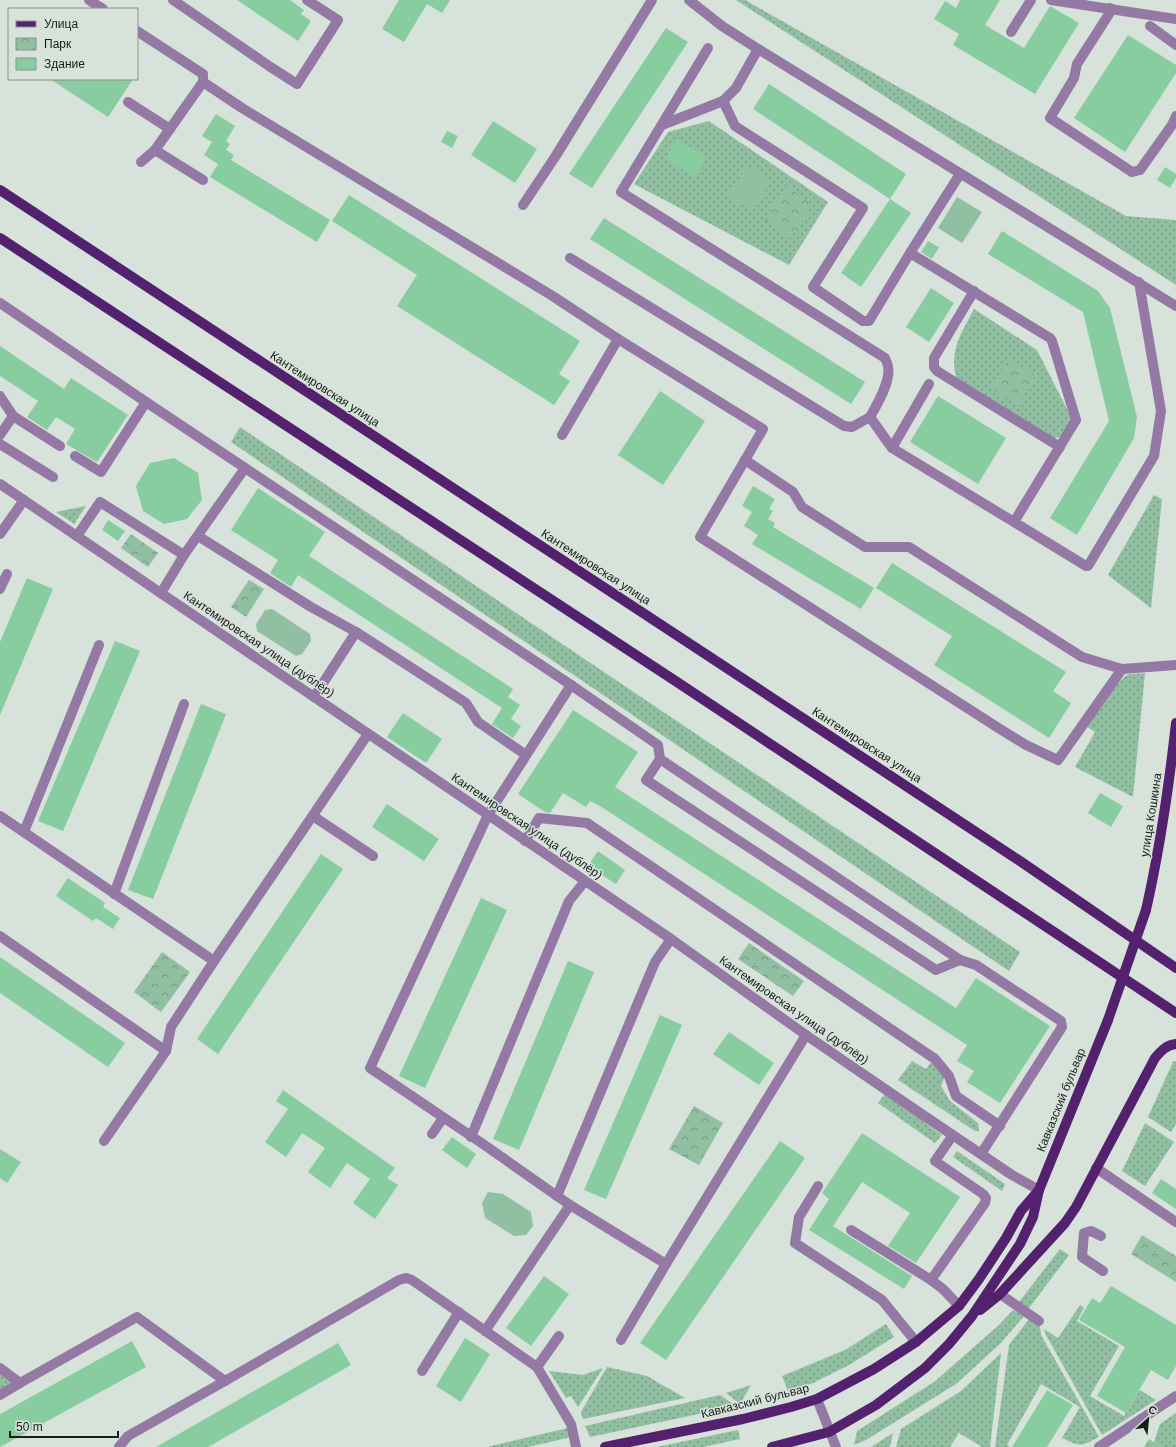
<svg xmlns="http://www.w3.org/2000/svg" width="1176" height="1447" font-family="Helvetica,sans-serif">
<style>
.grass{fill:url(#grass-dots)}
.park{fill:url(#park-crowns)}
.pitch{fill:#91bfa1}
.building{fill:#87cda0}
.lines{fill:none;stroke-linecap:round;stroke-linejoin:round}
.minor{stroke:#9379a4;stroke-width:10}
.major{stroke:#54216f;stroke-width:10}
.major-bridge{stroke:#54216f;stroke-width:10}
.labels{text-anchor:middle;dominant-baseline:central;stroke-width:3;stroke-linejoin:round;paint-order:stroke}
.street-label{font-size:12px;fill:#181c19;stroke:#d7e2da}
</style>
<defs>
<pattern id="grass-dots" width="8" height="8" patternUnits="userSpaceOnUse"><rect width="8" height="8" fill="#91bfa1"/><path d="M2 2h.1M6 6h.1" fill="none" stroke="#759a82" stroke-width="1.8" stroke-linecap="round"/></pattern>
<pattern id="park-crowns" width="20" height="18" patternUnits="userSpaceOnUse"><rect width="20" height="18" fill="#91bfa1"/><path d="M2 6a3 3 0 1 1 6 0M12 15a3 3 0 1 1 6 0" fill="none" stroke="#759a82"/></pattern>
</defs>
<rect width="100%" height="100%" fill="#d7e2da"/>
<g class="grass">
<polygon points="736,0 745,0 1126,216 1176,220 1176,285"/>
<polygon points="709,121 828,202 789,265 634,184 668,132"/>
<path d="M974,309L1037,350L1073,421L1062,437L1054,438L956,377C949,350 962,332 974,309Z"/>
<polygon points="240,427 1020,952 1009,971 231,442"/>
<polygon points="1154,495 1162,499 1151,608 1108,575"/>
<polygon points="86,506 74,524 56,512"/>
<path d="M1145,673L1133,797L1075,767L1095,732L1087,727C1094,717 1118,680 1127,675C1132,673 1139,674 1145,673Z"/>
<polygon points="912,1061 926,1069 932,1061 945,1076 941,1086 950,1101 978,1123 979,1131 975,1131 898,1080"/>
<polygon points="1176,1061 1176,1124 1171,1132 1148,1117 1173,1062"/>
<polygon points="885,1094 942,1135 935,1143 878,1103"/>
<polygon points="1145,1123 1174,1142 1145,1186 1122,1171"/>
<polygon points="957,1151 1005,1184 1002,1191 953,1157"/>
<polygon points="1060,1249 1069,1255 1029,1308 1019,1302"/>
<polygon points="1080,1305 1084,1308 1077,1321 1119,1346 1090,1396 1124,1416 1140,1390 1156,1400 1102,1435 1046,1335 1044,1329 1058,1338"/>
<polygon points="1013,1310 1024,1316 1001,1343 956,1384 866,1440 854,1445 857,1431 934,1382 999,1325"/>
<path d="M1029,1319L1040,1326L1041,1335L1099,1437C1079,1447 1082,1447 1062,1438L1080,1407L1041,1384L1007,1445L1010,1447H995L1009,1345Z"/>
<polygon points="886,1324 894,1337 849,1365 813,1383 788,1391 782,1376 845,1350"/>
<polygon points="1001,1353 990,1447 982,1447 959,1433 950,1447 896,1447 901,1429 961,1391"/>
<polygon points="607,1367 647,1376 685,1398 583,1419 581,1412"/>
<polygon points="603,1368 578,1407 571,1396 566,1398 549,1371 583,1375"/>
<polygon points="0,1372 14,1382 0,1391"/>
<polygon points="751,1385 740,1404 726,1393"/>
<polygon points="720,1395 736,1406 590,1437 585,1426"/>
<polygon points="1176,1413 1176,1447 1161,1447 1154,1442 1160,1424"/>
<polygon points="568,1428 570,1435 567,1438 528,1447 487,1447"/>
<polygon points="738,1430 740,1439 703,1447 657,1447"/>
<polygon points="893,1433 890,1447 871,1447"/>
</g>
<g class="park">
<polygon points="786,186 813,204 791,238 764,220"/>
<polygon points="1009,359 1036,375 1018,405 991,388"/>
<polygon points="131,534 158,553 148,567 121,548"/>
<polygon points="249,580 264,589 246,617 231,607"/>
<polygon points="749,943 804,981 793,996 738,959"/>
<polygon points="162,952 190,972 161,1012 134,992"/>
<polygon points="694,1106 723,1123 699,1165 669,1149"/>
<polygon points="1142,1235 1176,1256 1176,1282 1131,1254"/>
<polygon points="1149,1439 1161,1447 1144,1447"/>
</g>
<g class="pitch">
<polygon points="747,165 771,180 753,211 728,197"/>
<polygon points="957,197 982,212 962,243 938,228"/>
<polygon points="272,609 310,634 311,641 302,654 296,656 257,631 256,624 265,610"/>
<polygon points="488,1192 503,1194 531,1212 533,1226 526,1235 514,1236 485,1218 482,1203"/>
</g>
<g class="building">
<polygon points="237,0 290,0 304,10 301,14 311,21 298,41"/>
<polygon points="399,0 450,0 442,13 427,4 404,42 382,29"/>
<polygon points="960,0 1000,0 985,25 1024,48 1050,6 1079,23 1035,94 953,45 959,34 934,19 945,1 956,8"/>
<polygon points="666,28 688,42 592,188 569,174"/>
<polygon points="1128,35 1176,65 1176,73 1125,152 1074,118"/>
<polygon points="50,79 133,79 108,117"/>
<polygon points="769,84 906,174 890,199 753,109"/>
<polygon points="216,114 235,126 226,141 230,144 226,150 234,155 231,160 330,220 317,242 210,177 218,164 204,155 212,142 202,136"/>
<polygon points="493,121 537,149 515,183 471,155"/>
<polygon points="447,131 458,136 452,148 441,142"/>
<polygon points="677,139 707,157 695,177 665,159"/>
<polygon points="1165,167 1176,174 1176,178 1170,188 1157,180"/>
<polygon points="349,195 580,341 559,374 570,381 554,405 397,306 417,275 332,221"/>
<polygon points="890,199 911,213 861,287 841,273"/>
<polygon points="604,218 865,382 851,404 590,239"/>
<polygon points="1002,231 1098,291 1110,308 1137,417 1134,438 1077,535 1050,518 1109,421 1083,312 988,254"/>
<polygon points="928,241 939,247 932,259 921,252"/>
<polygon points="931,288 954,303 929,342 906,327"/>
<polygon points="0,346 64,389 71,378 128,415 97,462 66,444 75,429 56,417 47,430 27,417 38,401 0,376"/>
<polygon points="660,391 705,421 663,485 618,455"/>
<polygon points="938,396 1006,438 978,484 910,442"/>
<polygon points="174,458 198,473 202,500 187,519 164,524 143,511 136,486 150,463"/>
<polygon points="753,486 775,499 769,509 773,511 768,519 775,523 773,527 874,588 861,609 752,544 758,535 744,526 752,512 742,506"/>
<polygon points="258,488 325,532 309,556 513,689 508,697 520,705 511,719 521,726 513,738 492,724 502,708 298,575 291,587 270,573 278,560 231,530"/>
<polygon points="108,520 125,531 118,541 102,530"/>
<polygon points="892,563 1066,672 1053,691 1071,703 1049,738 934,665 952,636 876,588"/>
<polygon points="27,578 53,589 0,715 0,642"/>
<polygon points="115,641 140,651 63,831 38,821"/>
<polygon points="201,704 226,714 153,899 128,890"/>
<polygon points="573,710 638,752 615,787 956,1008 976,978 1050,1026 1000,1103 967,1082 974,1071 957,1061 967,1045 600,806 590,801 586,807 563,793 550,813 545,812 518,794"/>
<polygon points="403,713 442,739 426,763 387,737"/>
<polygon points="1100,793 1123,806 1111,827 1088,813"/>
<polygon points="387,804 439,839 424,861 372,827"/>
<polygon points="598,851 625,870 616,884 588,866"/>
<polygon points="321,854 343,869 218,1054 197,1039"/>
<polygon points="68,878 105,903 103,907 120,918 113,929 96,918 93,921 56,896"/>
<polygon points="481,898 507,910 425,1088 399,1076"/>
<polygon points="0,957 125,1043 108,1067 0,993"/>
<polygon points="568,961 594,972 519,1150 493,1139"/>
<polygon points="660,1015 682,1025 606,1199 584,1190"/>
<polygon points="729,1032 774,1063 759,1085 713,1054"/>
<polygon points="283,1090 395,1168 387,1178 398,1185 375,1219 353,1203 370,1179 347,1163 330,1188 308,1172 325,1148 302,1133 286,1157 265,1142 288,1109 276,1101"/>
<polygon points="862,1133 960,1197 916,1263 888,1246 910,1213 862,1182 833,1226 912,1276 904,1289 809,1230 829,1199 822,1193"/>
<polygon points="452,1137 476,1154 467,1168 442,1150"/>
<polygon points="780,1141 805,1158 666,1360 640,1343"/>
<polygon points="0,1149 21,1162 7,1183 0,1178"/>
<polygon points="1161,1179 1176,1189 1176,1209 1152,1193"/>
<polygon points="544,1276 569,1294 531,1346 506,1328"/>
<polygon points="1111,1286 1176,1325 1176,1366 1168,1380 1151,1370 1126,1413 1097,1396 1125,1347 1079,1320 1092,1298 1100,1303"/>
<polygon points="465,1338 490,1354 461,1402 436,1386"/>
<polygon points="132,1341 146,1367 0,1447 0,1414"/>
<polygon points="338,1343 351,1365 208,1447 156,1447"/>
<polygon points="1047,1390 1073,1405 1047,1447 1012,1447"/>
</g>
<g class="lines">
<g class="minor">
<polyline points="89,0 103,9"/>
<polyline points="173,0 269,66 297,84 338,20 307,0"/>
<polyline points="689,0 722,26 758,49 1176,306"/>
<polyline points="1051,0 1176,19"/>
<polyline points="1110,8 1109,14 1077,64 1074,78 1050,118 1132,172 1140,170 1172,125 1176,116"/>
<polyline points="1150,26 1176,45"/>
<polyline points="137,31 203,74 203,82"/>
<polyline points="1011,32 1031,0"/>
<path d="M708,48L621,192L885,358C886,361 888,364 888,367C891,381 877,405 870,417L889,444L892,448L1014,522"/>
<polyline points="723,101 735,126 863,208 813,287 863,321 869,321 910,253"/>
<polyline points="128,102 170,129"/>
<polyline points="662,125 723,101 736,88 758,49"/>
<polyline points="155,150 203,180"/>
<polyline points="141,162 155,150 203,82 242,108 551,295 618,339 562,435"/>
<polyline points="960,174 910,253 1050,338 1052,341 1076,420 1014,522 1086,566 1088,566 1154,456 1161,411 1139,282"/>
<polyline points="523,205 555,157 652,0"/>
<polyline points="570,258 844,426 852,427 870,417"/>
<polyline points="974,291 934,358 934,367 937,371 1060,447"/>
<polyline points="0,303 146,402 571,685 658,745 660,759 646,780 936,970 960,960 976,965 1061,1021 1062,1027 981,1154"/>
<polyline points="618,339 763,429 745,460"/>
<polyline points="0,396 13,416 0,435"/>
<polyline points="13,416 60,446"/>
<polyline points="0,444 53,477"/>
<polyline points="892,448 929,384"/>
<polyline points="75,456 101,472 146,402"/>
<polygon points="745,460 793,492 802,507 865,547 909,547 1082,657 1122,669 1058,760 1026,745 1000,729 700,537"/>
<polyline points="0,484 671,939 806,1035 920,1113 1012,1175 1039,1190"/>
<polyline points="0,534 24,500"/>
<polyline points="77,536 100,502 184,555"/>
<polyline points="198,536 311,607 356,632 466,703 478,722 526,755"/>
<polyline points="0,589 7,574"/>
<polyline points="161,593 184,555 245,468"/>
<polyline points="1122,669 1176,665"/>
<polyline points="314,697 356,632"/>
<polyline points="660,759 960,960"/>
<polyline points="0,816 214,961"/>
<polyline points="313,816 373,856"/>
<polyline points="24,832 99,645"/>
<polyline points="525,841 539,818 587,823 935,1059 949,1076 956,1096 1000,1126"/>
<polyline points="114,894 184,704"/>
<polyline points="0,936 166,1051"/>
<polyline points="432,1134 443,1118"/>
<polyline points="471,1137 569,901 585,881"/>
<polyline points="104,1141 166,1051 171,1027 214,961 368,734"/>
<polyline points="1096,1168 1176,1222"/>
<polyline points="818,1186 799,1217 795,1243 882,1300 916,1342"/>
<polyline points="557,1196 655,962 671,939"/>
<polyline points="570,1205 483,1144 370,1068 488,815 571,685"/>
<polyline points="851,1230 931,1280 943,1289 959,1306"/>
<polyline points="1101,1236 1091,1231 1084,1233 1082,1257 1103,1271"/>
<polyline points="931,1280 985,1203 986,1198 983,1194 935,1161 953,1135"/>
<polyline points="1000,1294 1039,1321"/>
<polyline points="485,1331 570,1205 666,1264 806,1035"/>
<polyline points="621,1340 666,1264"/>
<polyline points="537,1367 559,1336"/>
<polyline points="0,1368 20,1383 137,1317 225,1381 399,1280 406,1278 412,1280 537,1367 571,1424 576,1447"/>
<polyline points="422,1371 459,1312"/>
<polyline points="0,1395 20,1383"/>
<polyline points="817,1399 836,1447"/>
<polyline points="119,1447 128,1436 225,1381"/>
<polyline points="1099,1447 1176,1396"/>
</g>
<g class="major">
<polyline points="0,190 1020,861 1176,968"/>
<polyline points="0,238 677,682 1176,1013"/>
<path d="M1146,910C1160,848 1169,786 1176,723"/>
<path d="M980,1310L1000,1294L1065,1223L1076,1207L1155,1058C1161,1051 1166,1045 1176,1044"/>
<polyline points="605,1447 743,1419 791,1407 817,1399 874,1369 916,1342 959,1306 979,1279 1006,1238 1021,1211 1039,1190"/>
<polyline points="772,1447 829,1432 876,1405 925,1368 949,1344 972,1316 1020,1244 1033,1217 1039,1190 1108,1020"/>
</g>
<polyline class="major-bridge" points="1108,1020 1146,910"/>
</g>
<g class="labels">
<g class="street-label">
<text transform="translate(325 389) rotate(33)">Кантемировская улица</text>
<text transform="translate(596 567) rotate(33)">Кантемировская улица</text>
<text transform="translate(259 644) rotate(34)">Кантемировская улица (дублёр)</text>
<text transform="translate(867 745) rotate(33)">Кантемировская улица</text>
<text transform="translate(1151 815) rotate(-81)">улица Кошкина</text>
<text transform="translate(527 826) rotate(34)">Кантемировская улица (дублёр)</text>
<text transform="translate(794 1010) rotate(35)">Кантемировская улица (дублёр)</text>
<text transform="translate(1061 1100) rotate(-68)">Кавказский бульвар</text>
<text transform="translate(755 1401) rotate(-14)">Кавказский бульвар</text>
</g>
</g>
<rect x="8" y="8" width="130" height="72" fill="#d7e2da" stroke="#8b938d"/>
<rect x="16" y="21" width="20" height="6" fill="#54216f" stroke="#8b938d"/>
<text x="44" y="28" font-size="12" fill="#181c19">Улица</text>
<rect x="16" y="38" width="20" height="12" fill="url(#park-crowns)" stroke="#8b938d"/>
<text x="44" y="48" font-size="12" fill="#181c19">Парк</text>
<rect x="16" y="58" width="20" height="12" fill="#87cda0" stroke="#8b938d"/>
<text x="44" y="68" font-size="12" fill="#181c19">Здание</text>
<g transform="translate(1148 1419) rotate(27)" stroke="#d7e2da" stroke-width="3" paint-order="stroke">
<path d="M0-3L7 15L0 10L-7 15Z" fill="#181c19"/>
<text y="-6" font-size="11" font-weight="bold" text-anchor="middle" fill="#181c19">С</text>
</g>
<path d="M10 1431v6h108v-6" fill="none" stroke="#181c19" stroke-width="2"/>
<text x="16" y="1431" font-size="12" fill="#181c19" stroke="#d7e2da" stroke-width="3" paint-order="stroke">50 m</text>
</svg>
